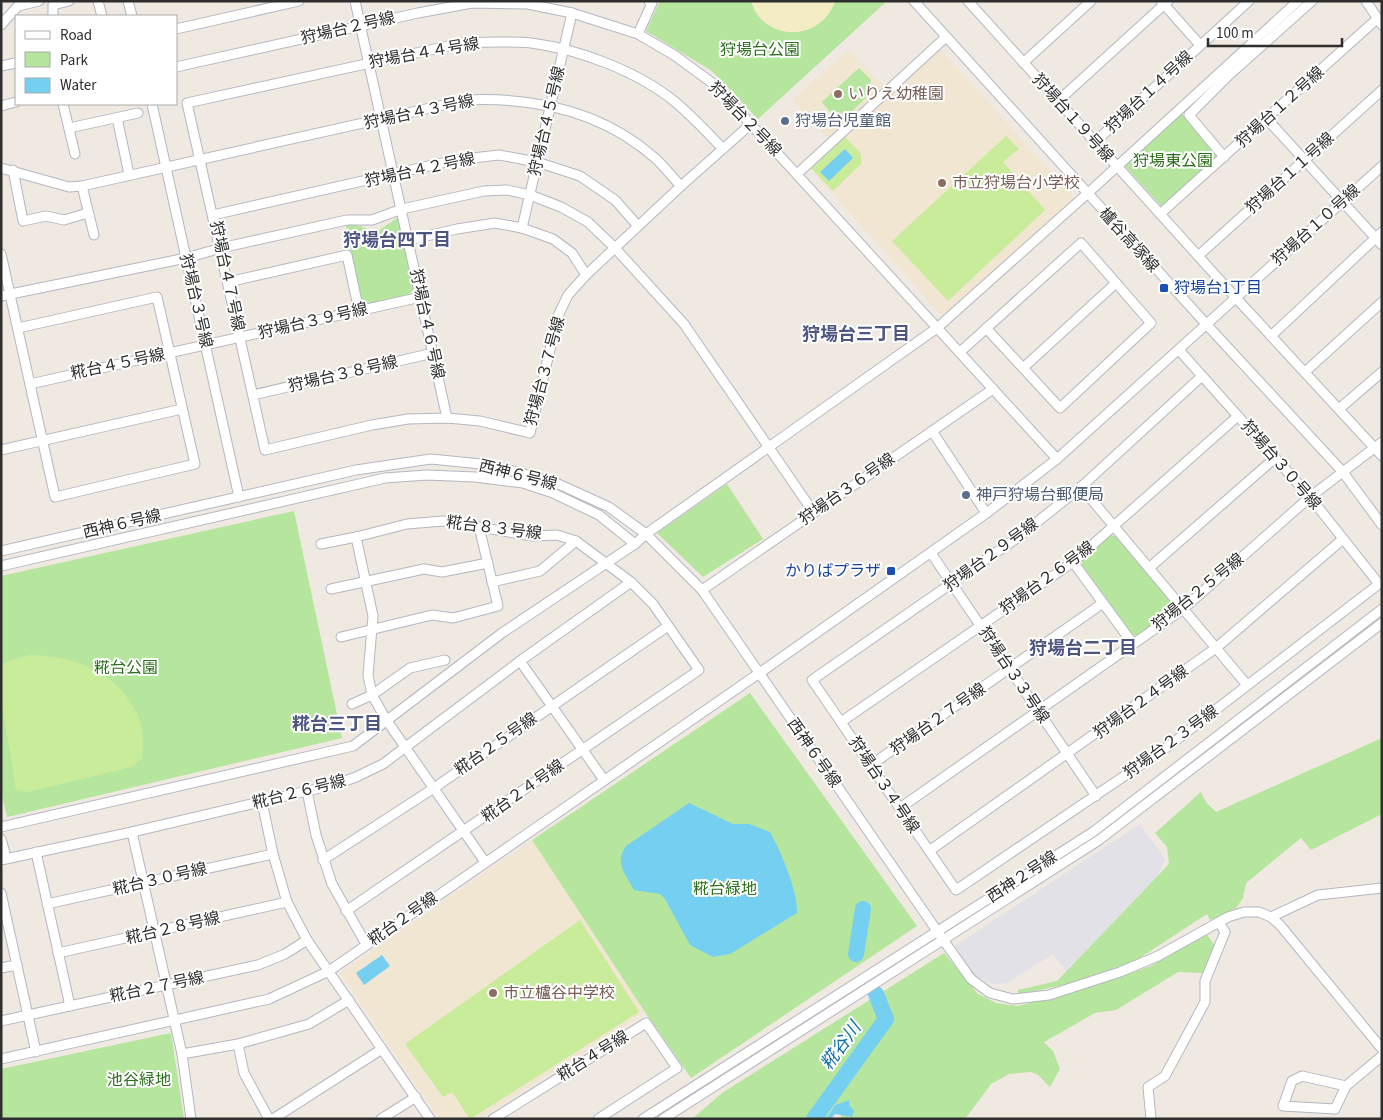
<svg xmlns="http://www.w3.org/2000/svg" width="1383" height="1120" font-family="'Source Sans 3','Noto Sans JP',sans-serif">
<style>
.industrial{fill:#e3e1e8}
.education{fill:#f0e6d1}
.green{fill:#b6e59e}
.sand{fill:#f3ecc5}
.pitch{fill:#c9ec9a}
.water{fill:#75cff0}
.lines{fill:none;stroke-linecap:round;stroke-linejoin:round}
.river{stroke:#75cff0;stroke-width:16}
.minor-casing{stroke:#b4b7c1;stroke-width:11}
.minor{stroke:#fff;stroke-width:9}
.education-dot{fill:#8d6e63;stroke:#fff;stroke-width:2}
.service-dot{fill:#5c6f8a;stroke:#fff;stroke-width:2}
.transit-dot{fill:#1a4fb4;stroke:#fff;stroke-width:2}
.labels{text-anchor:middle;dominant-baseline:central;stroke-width:4;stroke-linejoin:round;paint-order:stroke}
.street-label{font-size:16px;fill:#2e2e2e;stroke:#fff}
.park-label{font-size:16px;fill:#2c6e1b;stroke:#fff}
.education-label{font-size:16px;fill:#785e54;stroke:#fff;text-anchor:start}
.service-label{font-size:16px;fill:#4e5e75;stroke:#fff;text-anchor:start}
.transit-label{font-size:16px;fill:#164399;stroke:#fff;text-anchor:start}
.neighbourhood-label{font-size:18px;font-weight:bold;fill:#4d5680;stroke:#fff}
.water-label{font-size:18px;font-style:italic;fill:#0d6fa3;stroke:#fff}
</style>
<rect width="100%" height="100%" fill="#efe9e1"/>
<polygon class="industrial" points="1140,824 1165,859 1157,876 1066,971 1053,954 1007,983 992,984 974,975 955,946"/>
<g class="education">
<polygon points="849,49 883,87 827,138 792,100"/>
<polygon points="940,49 1075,199 943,317 810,168"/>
<polygon points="532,840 645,1012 480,1119 439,1119 340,973"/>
</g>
<g class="green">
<polygon points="660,1 887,1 758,119 712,71 646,31"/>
<polygon points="859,68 871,80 868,96 849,114 830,112 822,102"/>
<polygon points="1181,113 1221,157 1164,209 1124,165"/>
<polygon points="400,216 415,287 409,295 368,304 361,302 346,225 353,223 375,233"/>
<polygon points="727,484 763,539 703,577 657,533"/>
<polygon points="294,511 342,738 7,817 1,791 1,576"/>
<polygon points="1111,535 1115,536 1174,605 1173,610 1139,635 1133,635 1082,565 1081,560"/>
<polygon points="750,693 917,926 691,1078 645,1012 532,840"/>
<polygon points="1382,738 1382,814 1311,850 1301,838 1246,883 1243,898 1236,908 1210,920 1207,914 1135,961 1071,983 1018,995 1018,990 1057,981 1169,864 1167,847 1155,833 1201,792 1206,802 1216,812"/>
<polygon points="1206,933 1215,946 1203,973 1178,972 1116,1010 1095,1013 1044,1042 1053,1051 1060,1069 1050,1087 1038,1075 1031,1072 1009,1074 991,1084 965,1119 841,1119 841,1115 852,1117 849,1100 835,1105 826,1119 692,1119 722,1093 944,953 978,994 996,1003 1018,1006 1102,983 1151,966"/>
<polygon points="171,1033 184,1119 1,1119 1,1069"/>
</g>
<path class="sand" d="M751,1H835C822,42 763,43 751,1Z"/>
<g class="pitch">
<polygon points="1006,136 1019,149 1003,162 1045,210 948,301 892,241"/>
<polygon points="845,137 861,154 861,164 833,191 811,168"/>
<path d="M28,655C68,656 108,667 131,703C134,708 137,712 139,717C144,730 143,745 142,759L132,767L28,792L16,790L1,699V664Z"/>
<polygon points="580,920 639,1012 470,1119 452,1092 443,1097 405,1044"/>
</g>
<g class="water">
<polygon points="845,149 853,158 829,181 820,172"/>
<path d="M689,803L733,824H749L770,832C781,852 798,891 797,913L730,954L713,957L690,945L665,899L660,894L634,890C626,875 614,863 626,846Z"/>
<polygon points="382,955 390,966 364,985 356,973"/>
<polygon points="849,1100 850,1106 854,1111 852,1117 835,1114 831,1119 826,1119 835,1105"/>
</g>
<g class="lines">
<g class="river">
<polyline points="856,954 863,909"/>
<polyline points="814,1119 886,1019 876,994"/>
</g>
<defs>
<g id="minor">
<polyline points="98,1 102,16"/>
<polyline points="128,1 132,16"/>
<polyline points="355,1 447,418"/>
<polyline points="914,1 1207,325 1342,471 1382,525"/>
<polyline points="968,1 1236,298 1382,456"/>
<polyline points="1161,1 1200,45"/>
<polyline points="1366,1 1382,25"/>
<polyline points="53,16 53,5 69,1"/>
<polyline points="1,25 18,6 39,1"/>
<polyline points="176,29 299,1"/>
<polyline points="638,34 652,3 649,1"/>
<polyline points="1023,63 1091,1"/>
<polyline points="1,66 16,63"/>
<polyline points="176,67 418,13 472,3 528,4 572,13 638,34 674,55 715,85 1057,459"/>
<polyline points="1058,101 1168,1"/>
<polyline points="63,104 75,154"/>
<polyline points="152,104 239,497"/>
<polyline points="1,106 16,102"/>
<polyline points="117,118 129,174"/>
<polyline points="1267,119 1382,245"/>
<polyline points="69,128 138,113"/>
<polyline points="1095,142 1249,1"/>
<path d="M723,149C708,133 692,116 674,101C637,71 578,49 531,43C508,41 485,42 462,43L187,103L265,450L372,425L408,419L447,418L480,421L530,433L558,316L568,295L586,275L681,186L751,124"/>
<polyline points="1224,157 1189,115 1228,76 1312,1"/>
<path d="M1,168L69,187L82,186L466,100C535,97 602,111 655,158C664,166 672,177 681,186"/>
<polyline points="13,170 23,221 46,216 64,220 88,213"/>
<polyline points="797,174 946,37"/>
<polyline points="82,186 94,235"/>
<polyline points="1160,214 1378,18"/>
<polyline points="213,215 455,160 499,155 537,162 580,176 615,200 638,226"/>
<polyline points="522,228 572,13"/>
<polyline points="409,240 457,229 495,223 522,228 553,239 572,253 586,275"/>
<polyline points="1,254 55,497 195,464 157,297 18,328"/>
<polyline points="1198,256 1382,90"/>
<polyline points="228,282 347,255 359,311"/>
<polyline points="1,296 186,258 221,248 347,220 372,220 402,209 484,191 507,190 530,195 561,207 588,222 615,248 684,324 814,513"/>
<polyline points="1271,336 1382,232"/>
<polyline points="1179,350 1310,497 1379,584 1170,745 956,890 812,680 1017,538 1081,487 1202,376"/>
<polyline points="960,352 1081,243 1151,323 1060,408 986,328"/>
<polyline points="1023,368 1116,283"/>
<polyline points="1305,372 1382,302"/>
<polyline points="30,384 421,297"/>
<polyline points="253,395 433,353"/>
<polyline points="1339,409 1382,372"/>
<polyline points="932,431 986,513"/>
<polyline points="1,450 182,409"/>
<polyline points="1081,487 1247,685"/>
<polyline points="321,544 356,537"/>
<polyline points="1,551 356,470 431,459 491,465 554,482 609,507 646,534 702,590 944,941 971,979 990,993 1013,999 1049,995 1120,972 1158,956 1228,917 1244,912 1259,912 1271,917 1280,925 1382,1049"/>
<polyline points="931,553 1096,796"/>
<polyline points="1073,562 1133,644"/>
<polyline points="1,566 385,478 427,475 475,477 523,483 553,493 599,515 635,544"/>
<polyline points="1149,568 1275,458"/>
<polyline points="492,582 540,571 576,541"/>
<polyline points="331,589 424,569 442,572 488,563"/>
<polyline points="702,590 993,389"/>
<polyline points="341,637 432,615 453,618 498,606 479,527"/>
<polyline points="520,661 604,780"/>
<polyline points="352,704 372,695 410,668 445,660"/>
<polyline points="841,722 1073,562 1238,416"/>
<polyline points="871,765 1103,603"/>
<polyline points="307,791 316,835 332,884 366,944"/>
<polyline points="262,802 273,854 287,902 307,940 430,1119"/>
<polyline points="900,808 1183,609 1310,497 1382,442"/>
<polyline points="1,827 353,746 502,633 635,544 646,534 937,328 1088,193 1298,1"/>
<polyline points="132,832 182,1054 191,1119"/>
<polyline points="1,839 5,853"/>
<polyline points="929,851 1216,648 1343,539"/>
<polyline points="36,852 70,1006"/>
<polyline points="1,860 132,832 307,791 337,784 356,777 383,764 520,661 631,582"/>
<polyline points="323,860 434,788 668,626"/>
<polyline points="1,893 36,1052"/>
<polyline points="47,904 273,854"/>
<polyline points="346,911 699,670 653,604 631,582 576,541 557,535 532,536 443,521 407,524 356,537 373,616 368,675 372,695 387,721 485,862"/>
<polyline points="1271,917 1318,895 1382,888"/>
<polyline points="58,953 287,902"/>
<polyline points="1,968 17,965"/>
<polyline points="1,1021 258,965 285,954 307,940"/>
<polyline points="238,1044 244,1073 269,1119"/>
<polyline points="182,1054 238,1044 309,1024 349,1000"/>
<polyline points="1,1059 269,999 329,971 758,674 988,512 1057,459 1382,166"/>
<polyline points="1346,1086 1302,1076 1292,1081 1283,1106 1335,1109 1346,1086 1382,1056"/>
<polyline points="273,1119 382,1049"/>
<polyline points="381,1119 416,1097"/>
<polyline points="493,1119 646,1023 677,1068 598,1119"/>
<polyline points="643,1119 1093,832 1382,609"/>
<polyline points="663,1119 1099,840 1382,623"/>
<polyline points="1151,1119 1148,1087 1165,1076 1205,1002 1205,981 1225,932 1219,922"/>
</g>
</defs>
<use href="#minor" class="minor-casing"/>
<use href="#minor" class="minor"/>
</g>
<g class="education-dot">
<circle cx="838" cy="94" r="5"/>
<circle cx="942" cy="183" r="5"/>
<circle cx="493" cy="993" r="5"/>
</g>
<g class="service-dot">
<circle cx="785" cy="121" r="5"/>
<circle cx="966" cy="495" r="5"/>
</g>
<g class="transit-dot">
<rect x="1159" y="283" width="10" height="10" rx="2.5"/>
<rect x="886" y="566" width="10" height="10" rx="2.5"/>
</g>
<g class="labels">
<g class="street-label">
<text transform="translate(348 28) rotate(-13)">狩場台２号線</text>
<text transform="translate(424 53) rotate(-10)">狩場台４４号線</text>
<text transform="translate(1149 92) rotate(-43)">狩場台１４号線</text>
<text transform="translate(1280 107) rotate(-42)">狩場台１２号線</text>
<text transform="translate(419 112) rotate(-12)">狩場台４３号線</text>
<text transform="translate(1073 118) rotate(48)">狩場台１９号線</text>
<text transform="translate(745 119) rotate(46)">狩場台２号線</text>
<text transform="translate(547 121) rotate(-77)">狩場台４５号線</text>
<text transform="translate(420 170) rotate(-12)">狩場台４２号線</text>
<text transform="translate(1290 173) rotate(-42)">狩場台１１号線</text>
<text transform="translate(1316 225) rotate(-42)">狩場台１０号線</text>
<text transform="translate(1129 240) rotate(48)">櫨谷高塚線</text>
<text transform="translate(227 276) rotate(78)">狩場台４７号線</text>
<text transform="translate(196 301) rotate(77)">狩場台３号線</text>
<text transform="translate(313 321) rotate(-13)">狩場台３９号線</text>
<text transform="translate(427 324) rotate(78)">狩場台４６号線</text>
<text transform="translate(118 364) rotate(-12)">糀台４５号線</text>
<text transform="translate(545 371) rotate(-75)">狩場台３７号線</text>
<text transform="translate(343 374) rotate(-13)">狩場台３８号線</text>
<text transform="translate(1281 465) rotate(49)">狩場台３０号線</text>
<text transform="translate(518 475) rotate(14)">西神６号線</text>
<text transform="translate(847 489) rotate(-35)">狩場台３６号線</text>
<text transform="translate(122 524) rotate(-13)">西神６号線</text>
<text transform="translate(494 528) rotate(7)">糀台８３号線</text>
<text transform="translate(991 555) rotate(-36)">狩場台２９号線</text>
<text transform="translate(1047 578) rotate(-36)">狩場台２６号線</text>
<text transform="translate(1198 592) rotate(-39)">狩場台２５号線</text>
<text transform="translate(1014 675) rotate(56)">狩場台３３号線</text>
<text transform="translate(1141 702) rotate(-36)">狩場台２４号線</text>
<text transform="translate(938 719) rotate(-35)">狩場台２７号線</text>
<text transform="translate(1171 742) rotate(-36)">狩場台２３号線</text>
<text transform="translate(496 744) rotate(-35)">糀台２５号線</text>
<text transform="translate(814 753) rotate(55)">西神６号線</text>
<text transform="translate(884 785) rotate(56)">狩場台３４号線</text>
<text transform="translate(523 791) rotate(-35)">糀台２４号線</text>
<text transform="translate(299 792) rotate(-14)">糀台２６号線</text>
<text transform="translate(1022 877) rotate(-33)">西神２号線</text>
<text transform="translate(160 879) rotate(-13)">糀台３０号線</text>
<text transform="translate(403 919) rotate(-35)">糀台２号線</text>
<text transform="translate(173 928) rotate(-13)">糀台２８号線</text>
<text transform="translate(157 987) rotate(-12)">糀台２７号線</text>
<text transform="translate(593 1056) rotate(-32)">糀台４号線</text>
</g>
<g class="park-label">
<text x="760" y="50">狩場台公園</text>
<text x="1173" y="161">狩場東公園</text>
<text x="126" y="668">糀台公園</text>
<text x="725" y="889">糀台緑地</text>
<text x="139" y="1080">池谷緑地</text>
</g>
<g class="education-label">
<text x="848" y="94">いりえ幼稚園</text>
<text x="952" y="183">市立狩場台小学校</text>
<text x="503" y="993">市立櫨谷中学校</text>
</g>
<g class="service-label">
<text x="795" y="121">狩場台児童館</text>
<text x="976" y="495">神戸狩場台郵便局</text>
</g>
<g class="transit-label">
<text x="1174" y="288">狩場台1丁目</text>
<text x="881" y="571" text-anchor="end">かりばプラザ</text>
</g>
<g class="neighbourhood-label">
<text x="397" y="240">狩場台四丁目</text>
<text x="856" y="334">狩場台三丁目</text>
<text x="1083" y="648">狩場台二丁目</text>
<text x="337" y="724">糀台三丁目</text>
</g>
<g class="water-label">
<text transform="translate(841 1046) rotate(-54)">糀谷川</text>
</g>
</g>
<rect width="1383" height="1120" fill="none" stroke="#2e2e2e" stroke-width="5"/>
<rect x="15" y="15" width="162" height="90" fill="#ffffff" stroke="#ababab"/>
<rect x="25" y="31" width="25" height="8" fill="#ffffff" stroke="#ababab"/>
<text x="60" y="40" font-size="15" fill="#2e2e2e">Road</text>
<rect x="25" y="52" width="25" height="15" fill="#b6e59e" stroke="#ababab"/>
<text x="60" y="65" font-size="15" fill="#2e2e2e">Park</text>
<rect x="25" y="78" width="25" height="15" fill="#75cff0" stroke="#ababab"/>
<text x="60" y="90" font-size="15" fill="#2e2e2e">Water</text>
<path d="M1208 38v8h134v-8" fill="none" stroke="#2e2e2e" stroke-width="2.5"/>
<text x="1216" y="38" font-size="15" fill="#2e2e2e" stroke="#ffffff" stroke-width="4" paint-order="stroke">100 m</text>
</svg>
